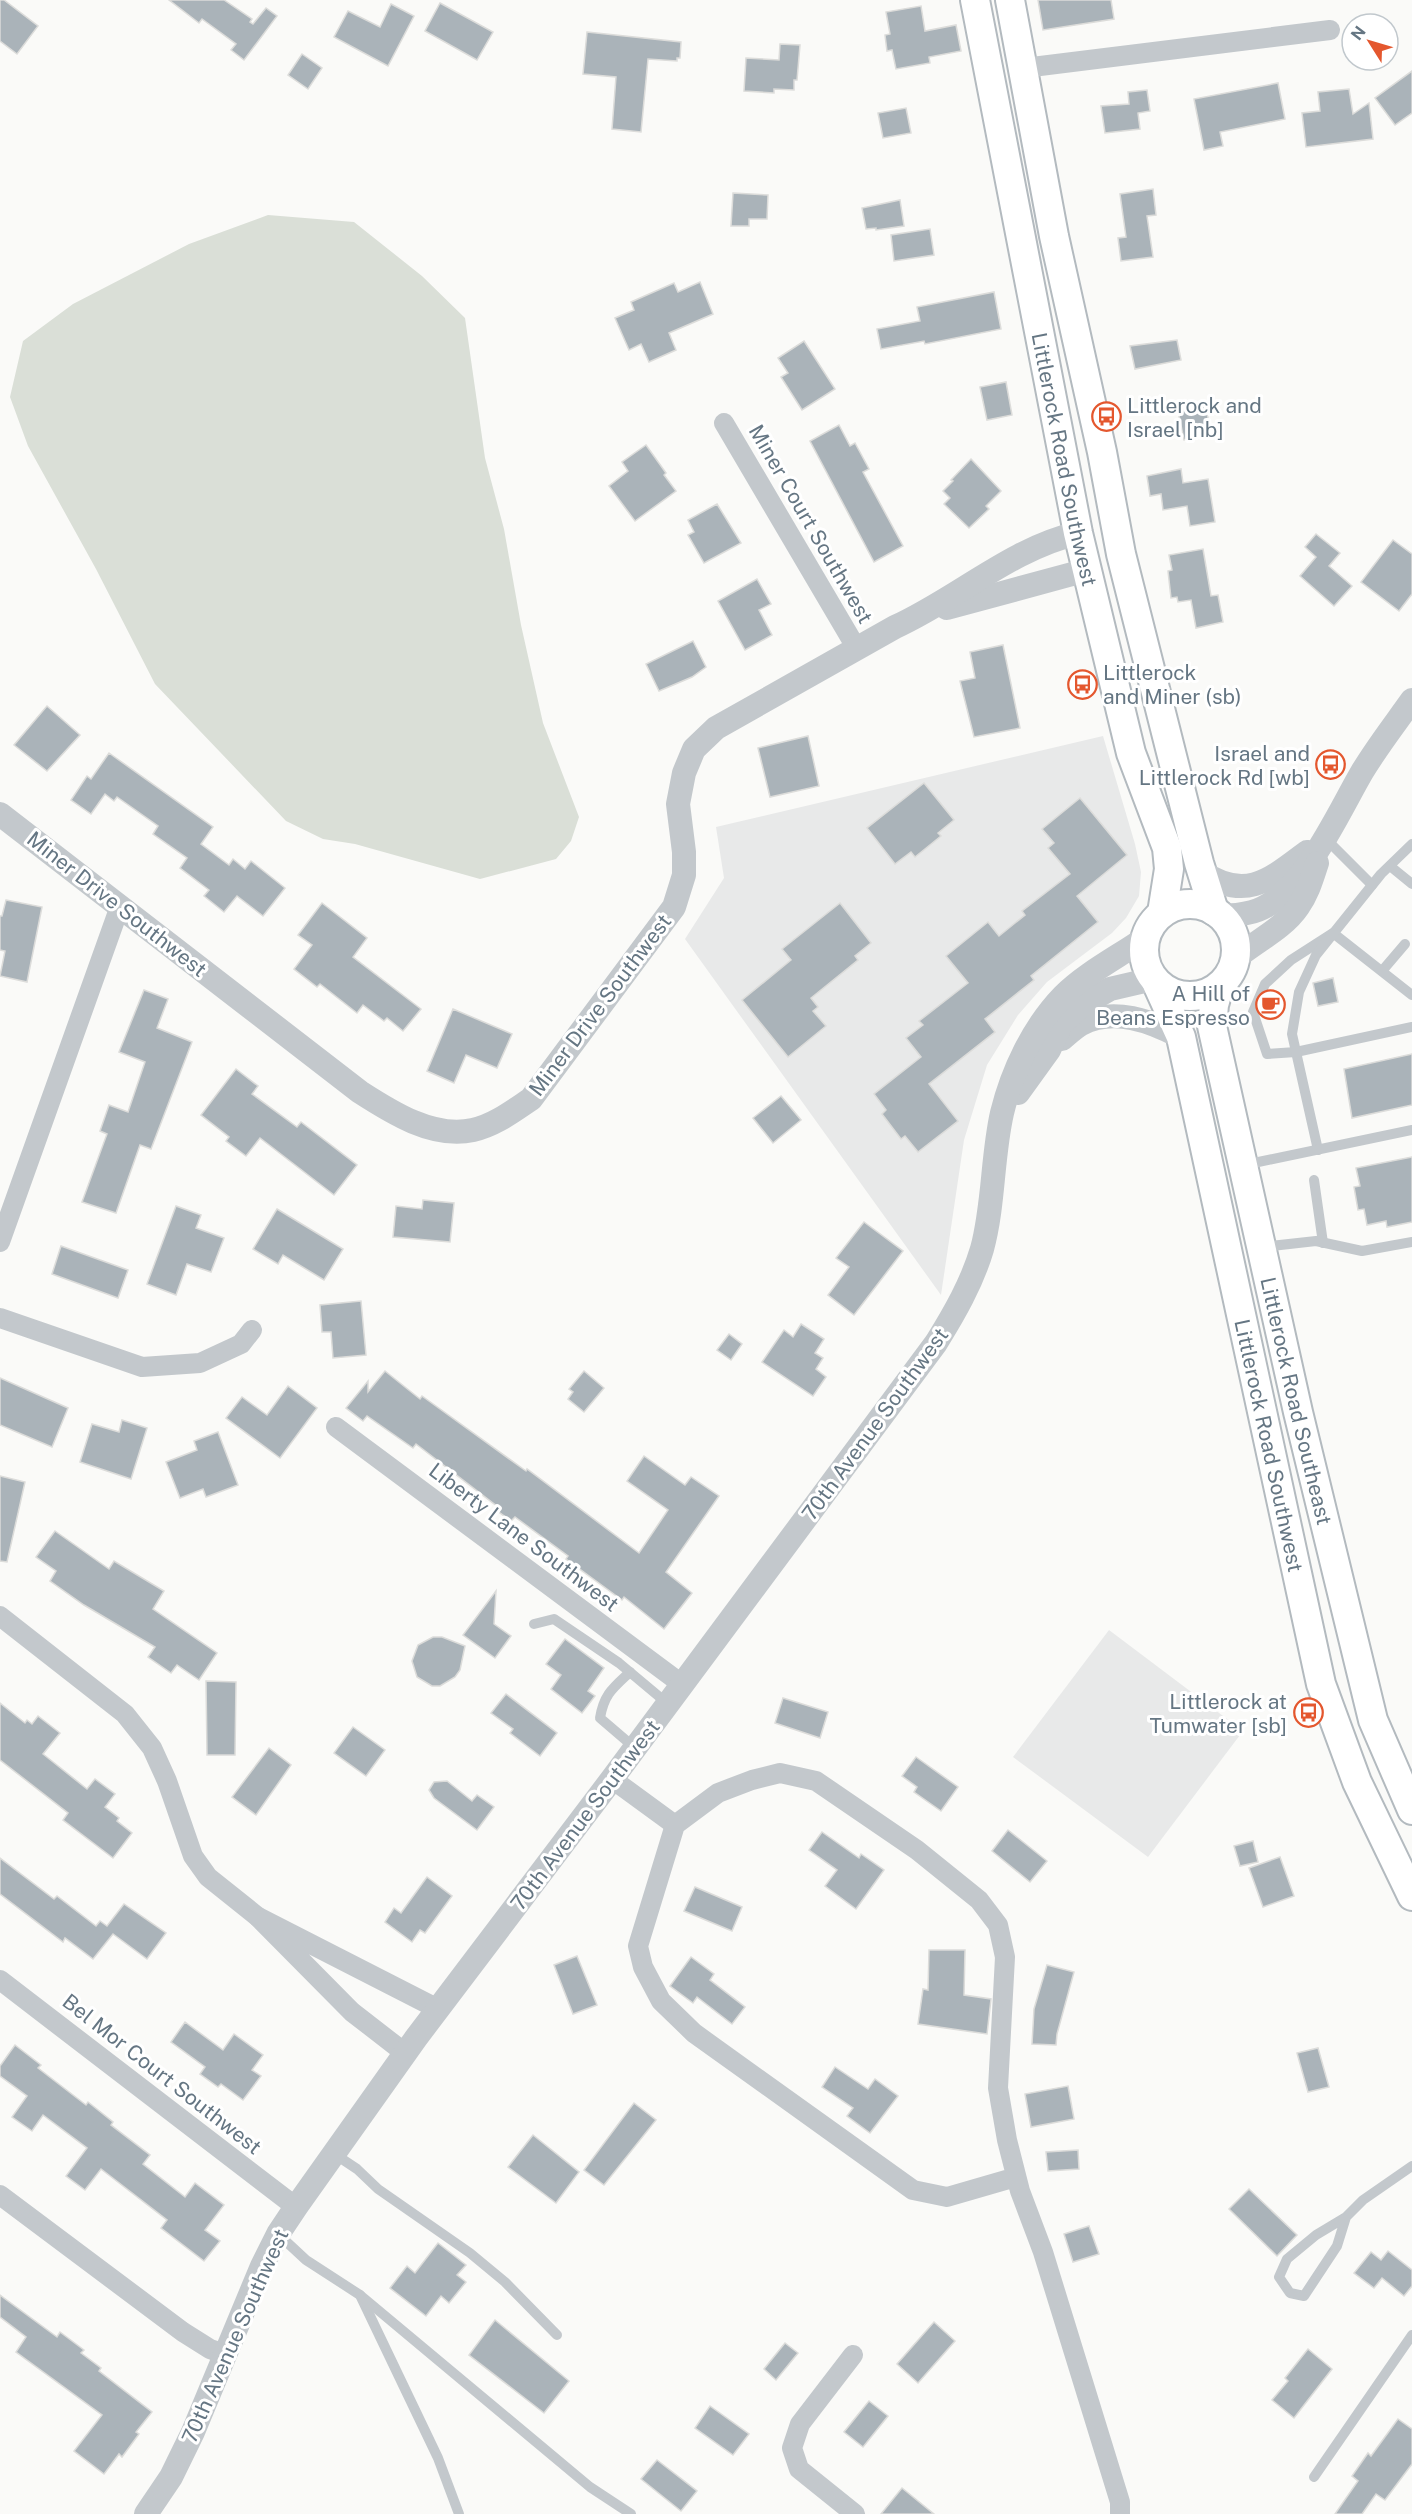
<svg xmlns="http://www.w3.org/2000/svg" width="1412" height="2514" font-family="'Public Sans',sans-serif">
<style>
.built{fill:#e8e9e9}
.green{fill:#dadfd7}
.building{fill:#aab3b9;stroke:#dcdcda;stroke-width:1.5}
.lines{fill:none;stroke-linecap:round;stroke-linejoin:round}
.secondary-casing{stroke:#b3babf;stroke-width:32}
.service{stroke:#c3c8cc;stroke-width:10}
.minor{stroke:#c3c8cc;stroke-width:20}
.tertiary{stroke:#c3c8cc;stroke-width:24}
.secondary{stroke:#fff;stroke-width:28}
.labels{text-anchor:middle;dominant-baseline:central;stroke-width:6;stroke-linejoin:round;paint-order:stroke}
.poi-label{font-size:21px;fill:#657683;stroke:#fff;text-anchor:end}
.street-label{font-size:21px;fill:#657683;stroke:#fff}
</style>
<rect width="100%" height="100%" fill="#fafaf8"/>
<g class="built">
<polygon points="1103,736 1135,844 1141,872 1139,896 1126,918 1112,933 1047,982 1018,1015 987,1065 964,1140 941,1295 685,939 724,878 716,827"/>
<polygon points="1109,1630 1243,1731 1148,1857 1013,1757"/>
</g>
<polygon class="green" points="268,215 354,222 422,276 465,318 485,458 504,529 521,625 543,723 579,817 571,841 556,859 480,879 355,844 323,839 286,821 155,684 96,569 28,446 10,397 23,341 73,304 189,244"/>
<g class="building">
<polygon points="0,0 4,0 38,26 17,54 0,41"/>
<polygon points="169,0 224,0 252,19 250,22 253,24 266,8 277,16 244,60 231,50 236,44 202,19 199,23"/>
<polygon points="1038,0 1111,0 1114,19 1043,30"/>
<polygon points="440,3 493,32 477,60 425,31"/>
<polygon points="391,4 414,16 388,66 334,37 348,11 380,27"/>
<polygon points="921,6 925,31 956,25 961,51 929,57 930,63 896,69 892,50 887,51 885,35 890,34 886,12"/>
<polygon points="587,32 681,42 680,58 677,58 677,61 648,59 641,132 612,129 616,77 583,74"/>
<polygon points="780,44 800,45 797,80 794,80 794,90 774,89 774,93 744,91 746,58 779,60"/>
<polygon points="302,54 322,68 308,89 288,75"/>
<polygon points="1412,71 1412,113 1395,125 1375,98"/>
<polygon points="1278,83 1285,119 1220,132 1223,146 1204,150 1194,99"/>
<polygon points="1349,89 1353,114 1369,103 1373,139 1306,147 1302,113 1320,111 1318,92"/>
<polygon points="1147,90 1150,111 1138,113 1140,129 1105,133 1101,106 1129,104 1128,92"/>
<polygon points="906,108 911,133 883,138 878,113"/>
<polygon points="1153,189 1156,215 1147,216 1153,257 1121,261 1118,238 1126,237 1120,194"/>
<polygon points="733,193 768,195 767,219 749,219 749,226 731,226"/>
<polygon points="900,200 904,226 876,230 876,228 866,229 862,208"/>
<polygon points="930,229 934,255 894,261 891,235"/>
<polygon points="700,282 713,314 669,333 676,350 649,362 641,344 629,350 615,318 634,310 631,302 674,283 678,292"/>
<polygon points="994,292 1001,329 925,344 924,341 881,349 877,329 920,321 917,307"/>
<polygon points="1177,340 1181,360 1135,369 1130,346"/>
<polygon points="804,341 835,389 802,410 781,377 788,373 778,358"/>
<polygon points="1006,382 1012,415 987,420 980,387"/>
<polygon points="1206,406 1211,436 1184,440 1178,411"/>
<polygon points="839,425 850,446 855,443 869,469 863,472 903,546 874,562 810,441"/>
<polygon points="646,445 666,473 664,475 676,491 635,521 609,486 628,471 622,462"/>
<polygon points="971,459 1001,491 986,506 989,509 969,528 944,504 950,498 943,491 953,481 951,480"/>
<polygon points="1181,469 1183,483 1208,479 1215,522 1190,526 1187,506 1163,510 1161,494 1150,496 1147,476"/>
<polygon points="717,504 741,543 704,563 688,535 694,532 688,520"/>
<polygon points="1316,534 1340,553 1329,566 1352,586 1334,606 1300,576 1316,557 1305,547"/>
<polygon points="1393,540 1412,554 1412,594 1399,611 1361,582"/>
<polygon points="1203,549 1211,596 1218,595 1223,622 1196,628 1191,600 1178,602 1177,597 1171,598 1168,571 1172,570 1169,555"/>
<polygon points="757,579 771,604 759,610 772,635 745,650 718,601"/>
<polygon points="693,641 706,667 692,677 659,691 646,664"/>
<polygon points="1003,645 1020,728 974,737 960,681 975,678 970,652"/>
<polygon points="47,706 80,735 47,771 14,745"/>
<polygon points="808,736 819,786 770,797 758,748"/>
<polygon points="109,753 213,827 201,844 229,865 233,859 245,869 251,861 285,888 263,916 237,896 224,912 204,896 209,890 180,868 187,858 153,834 158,826 117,797 114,801 105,794 91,814 71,800 87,776 91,779"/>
<polygon points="924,783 954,820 938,833 941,836 915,857 911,852 895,864 867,828"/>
<polygon points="1080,798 1127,855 1077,896 1098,922 1031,976 1034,980 985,1019 995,1032 929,1084 958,1121 918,1152 905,1136 901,1139 882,1114 886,1110 874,1094 921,1057 906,1038 923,1025 919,1021 968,983 946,956 988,922 999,936 1025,915 1022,911 1070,874 1048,848 1054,843 1042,829"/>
<polygon points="6,900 42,907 27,982 0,976 5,951 0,950 0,916 2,916"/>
<polygon points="322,903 367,938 353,957 421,1009 403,1031 387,1018 384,1021 363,1005 357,1013 320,984 317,987 294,969 312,945 298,935"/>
<polygon points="840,903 871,943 855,956 858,960 811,998 818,1007 813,1011 826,1026 788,1057 742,1000 791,960 782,949"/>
<polygon points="1333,978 1338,1002 1318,1006 1313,983"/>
<polygon points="144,990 168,999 157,1028 192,1042 151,1149 140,1145 116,1213 82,1202 107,1134 100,1131 109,1105 128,1112 145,1062 119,1052"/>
<polygon points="453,1009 512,1034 497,1068 466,1055 454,1083 427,1071"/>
<polygon points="1412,1054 1412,1105 1352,1118 1344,1069"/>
<polygon points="236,1069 258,1086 252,1094 297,1127 301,1122 357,1165 334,1195 260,1138 246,1156 226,1141 229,1137 201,1115"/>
<polygon points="781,1096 801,1120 773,1143 753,1118"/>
<polygon points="1412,1157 1412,1222 1387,1227 1386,1221 1367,1225 1364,1209 1358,1210 1354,1187 1360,1186 1356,1168"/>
<polygon points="423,1200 454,1203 450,1242 393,1237 396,1206 422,1209"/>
<polygon points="176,1206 201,1215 196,1228 224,1238 211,1272 187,1264 176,1295 147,1284"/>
<polygon points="277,1209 343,1249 324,1280 283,1255 278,1264 253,1249"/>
<polygon points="864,1222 903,1251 854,1315 828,1295 849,1267 836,1258"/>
<polygon points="61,1246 128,1270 118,1298 52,1274"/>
<polygon points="361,1301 366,1355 333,1358 331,1332 322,1332 320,1305"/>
<polygon points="801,1324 824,1339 815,1353 823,1358 816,1369 826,1377 813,1396 762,1362 784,1330 793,1337"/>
<polygon points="729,1334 742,1344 731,1360 717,1350"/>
<polygon points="385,1371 420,1399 422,1396 526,1471 527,1469 639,1553 668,1510 627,1481 644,1456 685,1485 691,1477 719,1496 666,1572 692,1593 664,1629 624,1597 622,1600 566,1559 568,1556 515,1517 511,1521 496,1510 498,1507 416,1444 413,1448 367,1416 363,1421 346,1408 368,1381 368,1392"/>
<polygon points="584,1371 604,1388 584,1412 568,1399 573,1392 569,1389"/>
<polygon points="0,1378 68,1408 52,1447 0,1425"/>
<polygon points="288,1386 317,1408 280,1458 226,1418 242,1397 267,1415"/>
<polygon points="122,1420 147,1428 131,1479 80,1462 92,1424 119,1432"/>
<polygon points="218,1432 238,1485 206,1497 203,1489 180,1498 166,1462 197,1450 194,1441"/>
<polygon points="0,1476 25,1482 7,1562 0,1561"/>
<polygon points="55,1531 109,1569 114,1561 164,1591 153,1609 217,1653 199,1680 177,1665 171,1673 148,1657 155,1647 84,1605 50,1581 56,1571 36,1557"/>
<polygon points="496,1591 494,1624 511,1636 495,1658 463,1635"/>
<polygon points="433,1637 442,1637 465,1646 460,1670 455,1677 440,1686 432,1686 417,1677 412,1661 418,1645"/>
<polygon points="565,1639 604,1668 588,1691 595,1696 582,1713 551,1689 561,1675 546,1664"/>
<polygon points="206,1681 236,1682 235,1755 207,1755"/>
<polygon points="506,1694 557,1733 540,1756 510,1733 513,1729 491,1713"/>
<polygon points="783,1698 828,1712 820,1738 775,1723"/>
<polygon points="0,1703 25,1723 27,1720 32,1724 38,1716 60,1733 43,1754 87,1789 95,1779 115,1794 105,1807 119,1818 117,1821 132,1833 113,1858 63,1820 68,1813 0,1760"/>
<polygon points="353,1727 385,1750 366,1776 334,1753"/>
<polygon points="269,1748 291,1765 256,1815 232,1797"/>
<polygon points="916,1757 958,1787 941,1811 914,1792 917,1787 902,1776"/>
<polygon points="447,1781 472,1801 477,1795 494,1807 477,1830 434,1798 429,1790 434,1782"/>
<polygon points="1008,1830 1047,1861 1030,1882 992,1851"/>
<polygon points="822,1832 859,1858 861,1854 884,1870 856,1909 825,1886 837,1870 809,1850"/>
<polygon points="1253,1841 1258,1862 1240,1866 1234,1846"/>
<polygon points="1280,1857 1294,1896 1263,1907 1249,1868"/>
<polygon points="0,1858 54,1899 57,1896 96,1926 100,1921 107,1926 124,1904 166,1933 147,1959 113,1934 93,1959 65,1938 63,1942 0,1894"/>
<polygon points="427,1877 452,1896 425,1933 420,1930 412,1942 385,1922 394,1908 401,1913"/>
<polygon points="695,1887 742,1907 732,1931 684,1911"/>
<polygon points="929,1950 965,1950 964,1995 991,1999 987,2034 918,2024 923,1989 928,1990"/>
<polygon points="577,1956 597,2005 573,2014 554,1965"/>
<polygon points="691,1957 714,1974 710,1980 745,2007 732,2024 697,1997 693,2003 670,1986"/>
<polygon points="1047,1965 1074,1972 1057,2034 1056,2045 1032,2044 1034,2009"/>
<polygon points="185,2022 223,2050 234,2034 263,2055 252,2070 261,2076 243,2100 221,2084 218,2087 200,2074 205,2067 171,2042"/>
<polygon points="15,2045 41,2065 38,2068 86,2105 88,2102 113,2122 111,2125 150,2155 143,2164 185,2197 195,2183 224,2205 205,2230 220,2241 204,2261 161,2228 167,2220 101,2169 85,2190 66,2176 87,2148 43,2115 32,2131 12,2117 27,2096 0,2076 0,2066"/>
<polygon points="1318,2048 1329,2087 1308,2092 1297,2053"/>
<polygon points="835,2067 868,2089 875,2079 898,2096 870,2133 847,2116 853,2108 822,2087"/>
<polygon points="1068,2086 1074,2119 1031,2127 1025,2094"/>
<polygon points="634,2103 656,2120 604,2185 584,2170"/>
<polygon points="533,2135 579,2172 556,2203 508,2167"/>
<polygon points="1078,2150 1079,2169 1048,2171 1046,2152"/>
<polygon points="1249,2189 1297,2235 1277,2256 1229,2209"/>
<polygon points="1089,2226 1099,2254 1073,2262 1064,2234"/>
<polygon points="438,2243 466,2265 457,2275 466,2282 449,2303 441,2296 426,2316 390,2288 407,2266 415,2273"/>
<polygon points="1388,2251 1412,2270 1412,2286 1404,2296 1382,2278 1374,2288 1354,2273 1371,2252 1381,2260"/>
<polygon points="0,2295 57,2337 60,2332 84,2350 81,2353 101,2368 99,2371 152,2412 136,2432 139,2434 122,2457 119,2454 104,2474 74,2451 102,2415 16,2352 26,2337 0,2317"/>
<polygon points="495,2320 569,2381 544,2413 469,2355"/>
<polygon points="934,2322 955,2341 918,2383 897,2364"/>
<polygon points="785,2343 798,2353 776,2380 764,2369"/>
<polygon points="1308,2349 1332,2369 1294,2418 1272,2400 1288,2381 1285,2378"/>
<polygon points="869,2401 888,2416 863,2447 844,2432"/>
<polygon points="710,2406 749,2434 733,2455 695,2428"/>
<polygon points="1398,2419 1412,2429 1412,2464 1385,2500 1376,2494 1362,2514 1335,2514 1358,2481 1352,2476 1368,2453 1371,2456"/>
<polygon points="657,2460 697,2491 681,2511 641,2479"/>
<polygon points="902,2488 934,2514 881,2514"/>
</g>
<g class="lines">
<defs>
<g id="secondary">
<path id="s1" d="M975,0L1078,533L1131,753L1167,848L1169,869L1162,913"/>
<polyline points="1010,0 1054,236 1102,452 1121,554 1199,863 1214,911"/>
<circle cx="1190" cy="950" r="46"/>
<path id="s2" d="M1157,984L1181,1037L1321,1684L1357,1782L1412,1896"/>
<path id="s3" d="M1219,987L1214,1005L1212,1026L1298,1412L1373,1720L1412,1810"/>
</g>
</defs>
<use href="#secondary" class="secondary-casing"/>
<g class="service">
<polyline points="1325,838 1372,885"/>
<polyline points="1390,866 1412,884"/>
<polyline points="1382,971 1405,944"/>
<polyline points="1412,995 1333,933 1291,960 1265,984 1253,1012 1267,1054 1296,1052 1412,1027"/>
<polyline points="1318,1150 1292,1034 1299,992 1316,955 1381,874 1412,844"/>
<polyline points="1244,1165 1412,1130"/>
<polyline points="1314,1180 1323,1243"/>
<polyline points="1262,1247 1316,1241 1362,1251 1412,1242"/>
<polyline points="534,1624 554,1619 619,1663 668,1704"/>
<path d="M630,1672C613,1688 604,1694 600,1718L635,1748"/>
<polyline points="333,2153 357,2169 378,2189 470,2253 505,2282 557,2335"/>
<polyline points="1346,2217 1337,2246 1304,2296 1290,2293 1279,2277 1287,2259 1316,2235 1346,2217 1363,2200 1412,2166"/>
<polyline points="278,2234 306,2260 360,2295 438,2458 459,2514"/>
<polyline points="360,2295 590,2487 631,2514"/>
<polyline points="1314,2477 1412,2335"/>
</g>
<g class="minor">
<polyline points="1024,68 1330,30"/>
<polyline points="724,423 857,649"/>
<polyline points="0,1242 120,906"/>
<polyline points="0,1318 142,1367 200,1363 241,1344 252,1330"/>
<polyline points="336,1427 683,1685"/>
<polyline points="0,1616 125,1714 152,1748 167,1781 193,1856 208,1877 258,1917"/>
<polyline points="612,1779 675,1825"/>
<polyline points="0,1980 296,2207"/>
<polyline points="405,2053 352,2012 258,1917 438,2009"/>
<polyline points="1016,2177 947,2197 913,2190 694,2033 661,2001 643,1967 638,1946 675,1825 718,1793 752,1780 780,1773 816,1781 917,1850 979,1900 998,1925 1005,1957 998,2088 1007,2140 1020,2191 1043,2252 1120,2502 1120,2514"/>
<polyline points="0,2195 183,2332 210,2349 224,2354"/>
<polyline points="853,2355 800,2424 792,2448 799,2469 855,2514"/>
</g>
<g class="tertiary">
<polyline points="947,608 1087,570"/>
<path d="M0,814L360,1092C391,1112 433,1139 473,1130C495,1125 513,1111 531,1099L674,907L684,875V852L678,804L684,773L694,749L716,728L895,627C957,599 1010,549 1078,533"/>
<path d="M1202,872C1246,902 1271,879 1307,852"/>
<path d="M1222,916C1234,915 1246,915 1258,910C1304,892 1338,813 1362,772C1377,747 1395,724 1412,700"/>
<path d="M1236,958C1256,941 1283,929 1298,907C1308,893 1312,878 1317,863"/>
<path d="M1062,1039C1068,1034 1074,1028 1081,1024C1114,1007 1151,1021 1181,1037"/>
<polyline points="1018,1093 1049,1050 1061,1024 1082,1005 1110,989 1153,979"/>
<path d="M146,2514L171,2477L193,2432L262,2266L278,2234L296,2207L416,2038L612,1779L936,1343C954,1314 972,1283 982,1249C994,1205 992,1157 1002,1113C1012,1072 1033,1027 1063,996C1086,973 1118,957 1145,938"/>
</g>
<use href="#secondary" class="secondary"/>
</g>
<defs>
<symbol id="bus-ring" viewBox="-11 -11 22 22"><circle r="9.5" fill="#fff" stroke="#e4572e" stroke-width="1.5"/><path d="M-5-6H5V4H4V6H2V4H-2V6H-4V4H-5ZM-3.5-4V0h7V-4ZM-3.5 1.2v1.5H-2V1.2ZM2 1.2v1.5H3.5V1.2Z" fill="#e4572e"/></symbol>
<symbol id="cafe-ring" viewBox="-11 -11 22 22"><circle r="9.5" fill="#fff" stroke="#e4572e" stroke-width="1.5"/><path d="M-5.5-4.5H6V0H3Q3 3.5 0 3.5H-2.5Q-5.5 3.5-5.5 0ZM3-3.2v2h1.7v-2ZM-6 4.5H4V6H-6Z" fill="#e4572e"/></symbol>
</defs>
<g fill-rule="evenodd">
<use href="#bus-ring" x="1090" y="400" width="33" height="33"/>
<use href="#bus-ring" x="1066" y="668" width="33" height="33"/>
<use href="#bus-ring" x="1314" y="748" width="33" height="33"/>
<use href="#cafe-ring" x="1254" y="988" width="33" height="33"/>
<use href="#bus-ring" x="1292" y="1696" width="33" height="33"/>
</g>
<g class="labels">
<g class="poi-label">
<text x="1127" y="405" text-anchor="start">Littlerock and<tspan x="1127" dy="24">Israel [nb]</tspan></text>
<text x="1103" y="672" text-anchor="start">Littlerock<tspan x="1103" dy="24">and Miner (sb)</tspan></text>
<text x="1310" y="753">Israel and<tspan x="1310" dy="24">Littlerock Rd [wb]</tspan></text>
<text x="1250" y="993">A Hill of<tspan x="1250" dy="24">Beans Espresso</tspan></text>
<text x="1287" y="1701">Littlerock at<tspan x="1287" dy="24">Tumwater [sb]</tspan></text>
</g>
<g class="street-label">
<text stroke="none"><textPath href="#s1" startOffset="468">Littlerock Road Southwest</textPath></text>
<text transform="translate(811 524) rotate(60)">Miner Court Southwest</text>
<text transform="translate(117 904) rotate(38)">Miner Drive Southwest</text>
<text transform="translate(600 1005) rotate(-53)">Miner Drive Southwest</text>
<text stroke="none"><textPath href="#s3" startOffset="424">Littlerock Road Southeast</textPath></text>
<text transform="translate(875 1424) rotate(-54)">70th Avenue Southwest</text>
<text stroke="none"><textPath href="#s2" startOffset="476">Littlerock Road Southwest</textPath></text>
<text transform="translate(524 1537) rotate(37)">Liberty Lane Southwest</text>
<text transform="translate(585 1815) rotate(-53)">70th Avenue Southwest</text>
<text transform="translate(162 2074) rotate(38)">Bel Mor Court Southwest</text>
<text transform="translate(235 2336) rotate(-66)">70th Avenue Southwest</text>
</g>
</g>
<g transform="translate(1370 42) rotate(307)"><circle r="28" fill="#ffffff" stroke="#c1c8cd" stroke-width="1.5"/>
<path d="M0-4.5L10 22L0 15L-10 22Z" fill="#e4572e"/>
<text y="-9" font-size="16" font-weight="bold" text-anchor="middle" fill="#657683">N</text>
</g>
</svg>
